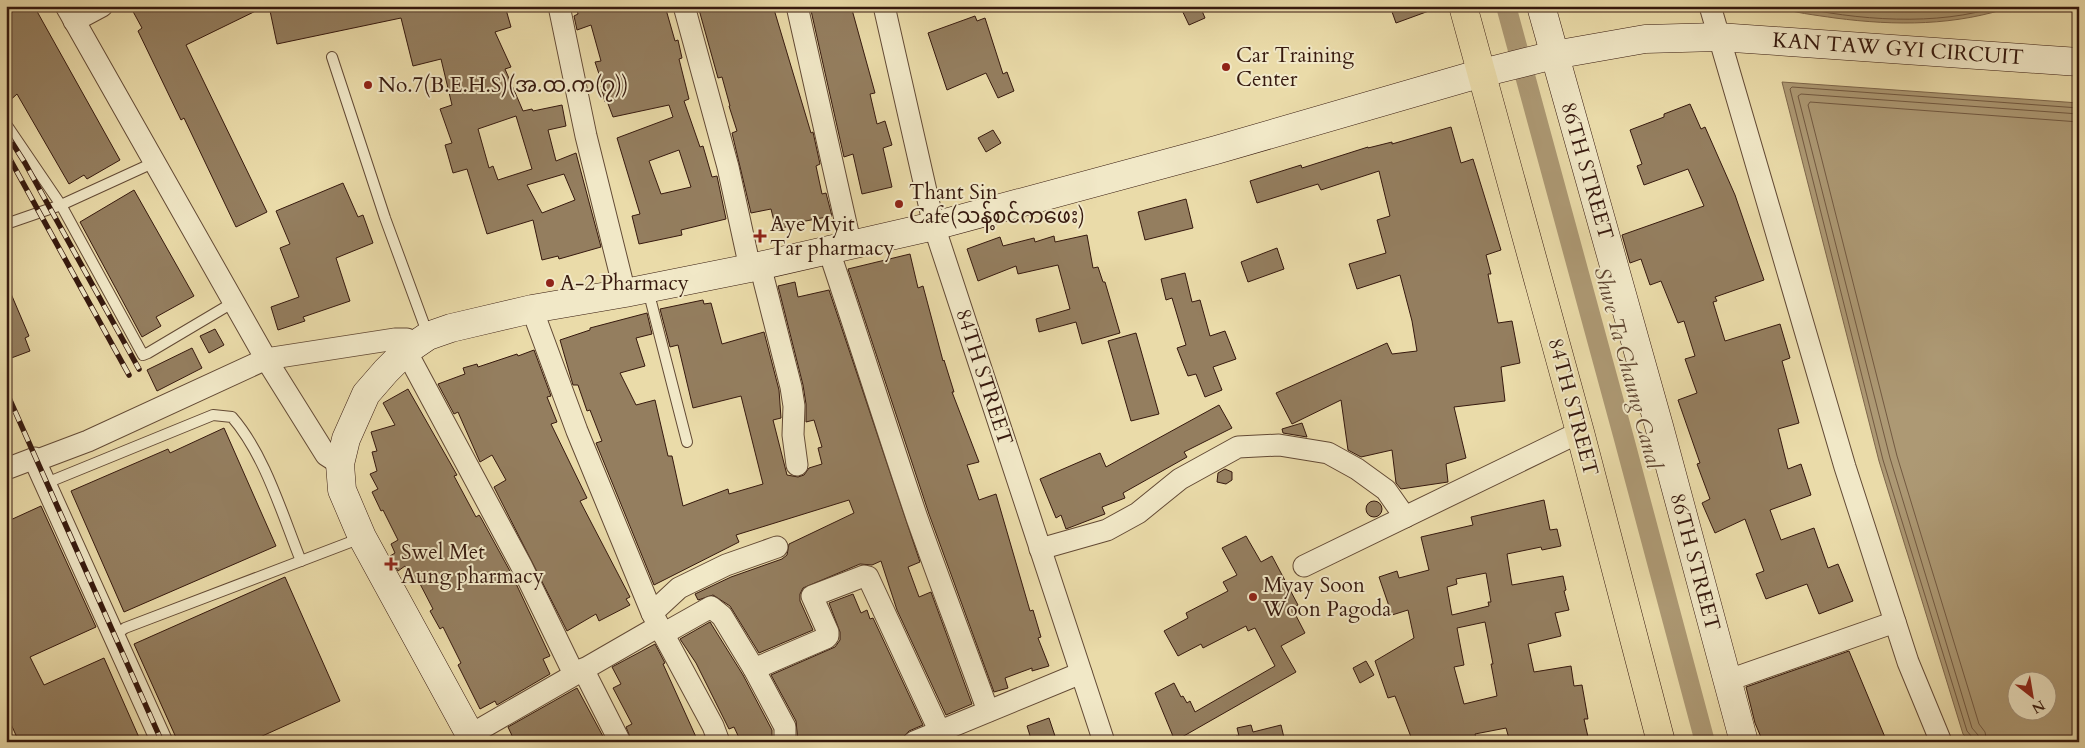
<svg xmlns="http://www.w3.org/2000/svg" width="2085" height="748" font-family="Cardo,'Noto Sans Myanmar',serif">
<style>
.water{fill:#ad9974;stroke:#7d664b;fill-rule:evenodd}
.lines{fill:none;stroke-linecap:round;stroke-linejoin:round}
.shore{stroke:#725941;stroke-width:1}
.canal{stroke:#ad9974;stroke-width:20}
.building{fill:#947e5f;stroke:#36190e;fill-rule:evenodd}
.lane-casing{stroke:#634a35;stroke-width:12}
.street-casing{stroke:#634a35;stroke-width:23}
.secondary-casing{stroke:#36190e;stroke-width:29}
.primary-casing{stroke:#36190e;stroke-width:29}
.lane{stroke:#f1e8c7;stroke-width:10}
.street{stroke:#f1e8c7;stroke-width:21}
.secondary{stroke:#f1e8c7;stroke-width:28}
.primary{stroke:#eadba9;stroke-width:28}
.rail-casing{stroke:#36190e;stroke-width:5.5}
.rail{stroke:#f1e8c7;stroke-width:4;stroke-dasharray:11;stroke-linecap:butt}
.poi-dot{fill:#8f2418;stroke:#f1e8c7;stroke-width:2}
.labels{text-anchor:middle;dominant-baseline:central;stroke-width:4;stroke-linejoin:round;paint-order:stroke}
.street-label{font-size:21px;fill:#36190e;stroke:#f1e8c7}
.poi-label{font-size:21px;fill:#36190e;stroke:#f1e8c7;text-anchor:start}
.water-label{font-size:22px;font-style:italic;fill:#604632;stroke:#f1e8c7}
</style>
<rect width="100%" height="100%" fill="#eadba9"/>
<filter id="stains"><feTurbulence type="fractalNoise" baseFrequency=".004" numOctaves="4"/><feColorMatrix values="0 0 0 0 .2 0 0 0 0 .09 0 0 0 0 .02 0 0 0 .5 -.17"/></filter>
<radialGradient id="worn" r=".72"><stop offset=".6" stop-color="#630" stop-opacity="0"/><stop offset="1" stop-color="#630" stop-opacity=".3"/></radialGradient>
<g class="water">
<path d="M1774,6H2014C1956,26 1896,26 1835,18C1815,15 1794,13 1774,6Z"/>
<path d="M1782,82L2079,103V742H1970L1963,734L1879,461ZM2018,680H2048V710H2018Z"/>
</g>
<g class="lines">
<g class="shore">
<path d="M1793,6C1855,20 1938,27 1999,6"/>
<path d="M1832,6C1879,12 1925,15 1973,6"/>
<polyline points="1973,742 1972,737 1967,731 1883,460 1790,89 1792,87 2079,108"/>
<polyline points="1979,742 1978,735 1972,728 1890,458 1798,96 1801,94 2079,114"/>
<polyline points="1987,742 1985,732 1979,724 1897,456 1808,105 1810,102 2079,122"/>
</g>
<polyline class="canal" points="1506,6 1623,435 1705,742"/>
</g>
<g class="building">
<polygon points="6,6 34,6 120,160 87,179 84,175 69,184 17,94 6,104"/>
<polygon points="130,6 266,6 186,45 267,212 236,227 184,118 181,120 138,31 142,28"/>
<path d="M269,6H505L511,27L495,32L511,67L505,69L523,111L532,109L533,111L562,105L566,126L548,130L556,161L576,153L601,247L559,259L558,256L542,260L533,220L487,234L467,169L453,173L445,145L452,143L440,109L452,105L441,59L413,66L401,18L277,44ZM516,116L532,169L498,180L493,166L489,168L478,129ZM564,174L575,200L542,213L527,185Z"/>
<path d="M576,6H665L675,41L678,40L682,58L679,59L689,99L684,101L700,147L703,146L712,177L717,176L726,219L681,230L682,235L639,244L632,216L640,214L617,138L673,117L669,105L613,117L607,101L605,102L601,86H603L595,62L601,61L591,25L577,30L574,16L578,14ZM679,150L691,187L661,194L649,161Z"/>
<polygon points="698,6 773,6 811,133 813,132 820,164 816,166 822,194 826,193 832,216 790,224 791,226 776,229 771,209 751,213 732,133 737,131 729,106 730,106 722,77 718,78"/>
<polygon points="810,6 851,6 875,93 870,94 877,124 885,121 892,145 883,148 892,187 862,194 853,154 844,157"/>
<polygon points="1180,6 1200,6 1205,18 1189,25"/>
<polygon points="1399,6 1437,6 1437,8 1396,23 1391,9"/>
<polygon points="975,16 977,21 985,18 1003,74 1007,72 1014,91 998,98 986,73 947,90 928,33"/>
<polygon points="1690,104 1701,129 1705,127 1735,195 1764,280 1715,297 1717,301 1713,302 1725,341 1780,324 1790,358 1782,361 1799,423 1778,429 1788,469 1801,464 1811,495 1770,510 1781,540 1814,528 1828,568 1838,564 1853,601 1819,614 1807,584 1766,599 1756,574 1764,571 1745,519 1715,533 1702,503 1710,499 1697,464 1700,463 1678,400 1697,393 1685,359 1695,356 1684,321 1678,323 1661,281 1650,285 1641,259 1630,263 1622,235 1704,206 1688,169 1644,185 1637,166 1642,164 1630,130 1664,117 1664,114"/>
<polygon points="1451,127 1461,163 1473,159 1501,250 1486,255 1491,274 1488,274 1498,323 1512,321 1520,363 1501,367 1505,401 1454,407 1466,458 1446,464 1448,482 1401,489 1396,483 1392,450 1361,457 1348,450 1341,400 1292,424 1276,393 1387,343 1392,354 1417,351 1412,321 1400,275 1357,289 1349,264 1386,253 1377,220 1390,216 1379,171 1321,190 1318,184 1257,203 1250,181 1301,165 1302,168 1368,147 1368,148 1392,142 1392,144"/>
<polygon points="993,130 1001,143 986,152 978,138"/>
<polygon points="343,183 358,217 363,215 373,243 336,258 350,301 303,317 305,321 278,330 271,307 299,297 280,248 290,244 276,211"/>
<polygon points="134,190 194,296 156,317 161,326 142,337 80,222"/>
<polygon points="1186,199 1193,228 1145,240 1138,212"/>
<polygon points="1087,235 1093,268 1098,267 1103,282 1105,282 1120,333 1082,344 1076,322 1039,332 1036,319 1070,309 1058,265 1018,274 1016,266 978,281 967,249 1000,237 1003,246 1034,238 1035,242 1054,236 1055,242"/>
<polygon points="1277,248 1284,269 1248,282 1241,262"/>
<polygon points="910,254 918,288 923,286 943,361 944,360 954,392 952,392 979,462 967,465 979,500 996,494 1030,611 1033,610 1041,637 1038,638 1049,666 1032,671 1032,668 1005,678 1008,688 994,692 929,514 848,269"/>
<polygon points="1185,273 1192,302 1200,300 1210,336 1225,331 1236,359 1213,367 1222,390 1205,397 1196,374 1188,376 1177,348 1186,345 1172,298 1166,300 1161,279"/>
<polygon points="6,282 29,336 25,338 30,351 6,360"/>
<polygon points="795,282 798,297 829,290 920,562 908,567 919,597 931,592 972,704 946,715 897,610 881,561 872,565 860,564 803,588 800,594 800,601 813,630 759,653 730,606 713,595 698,600 695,594 731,577 782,559 787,555 789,544 854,513 849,500 736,535 739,542 654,585 596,443 602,441 590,410 587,411 578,385 573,385 560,340 590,330 590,328 647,313 652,334 636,338 645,366 620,373 636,405 655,400 668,456 672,456 683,506 728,489 729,494 763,484 741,396 693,408 678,345 670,347 660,309 703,300 704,304 711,303 722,344 764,332 779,390 781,418 773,420 787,475 798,477 804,475 809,468 822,464 818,448 822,447 814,420 806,422 806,404 803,385 778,286"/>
<polygon points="215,329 224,345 209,353 200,336"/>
<polygon points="1136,333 1159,414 1131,421 1108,341"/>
<polygon points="192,348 202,368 157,391 147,370"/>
<polygon points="534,350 551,396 547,397 557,422 551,424 587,498 580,501 630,597 626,599 630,605 599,621 596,614 567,631 494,487 506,480 492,455 480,462 458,412 454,414 438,384 465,374 463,368 477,364 478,367 517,354 518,356"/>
<polygon points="408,389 457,475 454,476 476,517 479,515 481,518 511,573 550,656 543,659 550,674 497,705 495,701 480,709 458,665 461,663 443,627 440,629 430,611 433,609 418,580 415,582 405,566 398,571 390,556 395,553 391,544 398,540 383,510 381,511 372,492 378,489 370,474 377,471 372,452 377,451 371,432 395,425 383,403"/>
<polygon points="1219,405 1232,428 1184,452 1187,457 1123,493 1125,498 1102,507 1105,514 1066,529 1061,515 1056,518 1040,479 1100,453 1106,467"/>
<polygon points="1302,423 1307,437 1283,433 1282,429"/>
<polygon points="224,428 276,546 124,612 71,491 168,449 170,453"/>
<polygon points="1225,469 1232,472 1232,480 1226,484 1217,482 1218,473"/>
<path d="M1544,500L1550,530L1557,529L1561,546L1542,550L1541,547L1507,554L1512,585L1563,576L1566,590L1564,591L1569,610L1555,613L1561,636L1528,644L1534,672L1571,666L1574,686L1582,685L1588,719H1584L1588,737L1567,742H1510L1506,728L1475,734L1477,742H1413L1395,696L1388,698L1375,661L1414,638L1408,610L1392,615L1379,577L1397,571L1399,578L1429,570L1421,537L1473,525L1471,517ZM1486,573L1491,602H1488L1489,606L1452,615L1447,587L1457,584L1456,579ZM1485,622L1493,664H1491L1497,696L1464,704L1454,667L1464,665L1457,628Z"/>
<circle cx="1374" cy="509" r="8"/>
<polygon points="41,506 96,627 30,657 44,685 104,658 141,742 19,742 6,713 6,522"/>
<polygon points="1246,536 1261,562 1272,556 1298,605 1292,608 1305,633 1281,646 1296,672 1175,741 1155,693 1174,683 1181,697 1183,696 1187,703 1190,701 1195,712 1275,666 1255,628 1248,631 1246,626 1203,648 1201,644 1178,656 1164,631 1188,618 1186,613 1228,591 1223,582 1237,575 1222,548"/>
<polygon points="285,577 340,701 249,742 178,742 134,644"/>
<polygon points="853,594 861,613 867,610 870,619 873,618 923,725 909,731 903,737 893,742 798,742 796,721 771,675 835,647 840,640 840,632 829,603"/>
<polygon points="710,622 743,675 772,730 772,742 741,742 734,727 729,729 696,663 680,639"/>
<polygon points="655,644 665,663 663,664 696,737 687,742 632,742 626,727 632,724 613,688 621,684 612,667"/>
<polygon points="1849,651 1887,742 1763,742 1755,723 1746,687"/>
<polygon points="1366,661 1374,675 1360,683 1353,668"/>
<polygon points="577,688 606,742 515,742 508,727"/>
<polygon points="1049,718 1057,742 1032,742 1027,726"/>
<polygon points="1251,725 1253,732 1281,725 1285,742 1237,742 1236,736 1239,736 1237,728"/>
</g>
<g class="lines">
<defs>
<g id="lane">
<polyline points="332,57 385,218 428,335"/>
<polyline points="6,124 61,205 155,162"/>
<polyline points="6,224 61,205 143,355 148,353 234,302"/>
<polyline points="648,290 687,442"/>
<path d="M44,484L213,415L232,417C265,455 282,514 301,561"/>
<polyline points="115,635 125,628 361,538"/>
</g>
<g id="street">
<polyline points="66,6 266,359 326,455 340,464"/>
<polyline points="559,6 586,136 625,293"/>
<polyline points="684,6 728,167 750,268"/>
<polyline points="797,6 851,246"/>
<polyline points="884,6 934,226 1104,742"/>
<polyline points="1710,6 1845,467 1908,662 1941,742"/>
<polyline points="74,21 102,6"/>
<path d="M829,251C859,340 887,430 917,518C940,583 965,647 988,711"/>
<polyline points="760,265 791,387 794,406 793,435 797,465"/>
<polyline points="532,309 577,431 652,613 713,726 719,742"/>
<polyline points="406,351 522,567 574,674"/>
<polyline points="35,461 162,742"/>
<polyline points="6,469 35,458 35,461 88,441 266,359 395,339 407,339 418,343"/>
<polyline points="1040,549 1107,530 1138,513 1180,479 1238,447 1279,445 1328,453 1357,469 1386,490 1405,517"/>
<polyline points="1304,566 1580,432"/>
<polyline points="652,613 679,588 726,565 777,547"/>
<polyline points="663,634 711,607 722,616 754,669 785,727 785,742"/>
<polyline points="583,669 620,742"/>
<polyline points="754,669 826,638 828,636 828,632 812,596 864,576 868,577 939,730"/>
<polyline points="1726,681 1895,622"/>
<polyline points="470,735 659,626"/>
<polyline points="914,742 1081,673"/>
</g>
<g id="secondary">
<polyline points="1541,6 1659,426 1744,742"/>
<polyline points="474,742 362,537 342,490 340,464 346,439 366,394 386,371 406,351 428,336 451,328 532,309 625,293 750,268 934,226 1216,150 1482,73 1554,55 1645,39 1718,37 2079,62"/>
</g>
<polyline id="primary" points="1463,6 1580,432 1661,742"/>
</defs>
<use href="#lane" class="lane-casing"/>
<use href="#street" class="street-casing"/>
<use href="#secondary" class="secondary-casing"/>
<use href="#primary" class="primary-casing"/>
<use href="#lane" class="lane"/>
<use href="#street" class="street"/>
<use href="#secondary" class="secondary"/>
<use href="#primary" class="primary"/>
<defs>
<g id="rail">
<polyline points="6,133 25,163 139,369"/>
<polyline points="6,152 129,375"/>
<polyline points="6,391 162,742"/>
</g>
</defs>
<use href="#rail" class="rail-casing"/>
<use href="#rail" class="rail"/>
</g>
<g class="poi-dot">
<circle cx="1226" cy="67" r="5"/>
<circle cx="368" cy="85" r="5"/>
<circle cx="899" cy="204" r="5"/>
<path d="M757.5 228.5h5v5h5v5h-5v5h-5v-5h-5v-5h5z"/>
<circle cx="550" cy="283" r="5"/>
<path d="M388.5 556.5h5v5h5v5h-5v5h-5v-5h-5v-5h5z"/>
<circle cx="1253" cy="597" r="5"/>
</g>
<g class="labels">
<g class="street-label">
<text transform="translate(1898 49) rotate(4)">KAN TAW GYI CIRCUIT</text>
<text transform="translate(1587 171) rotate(74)">86TH STREET</text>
<text transform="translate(984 377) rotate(72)">84TH STREET</text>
<text transform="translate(1573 407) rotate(75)">84TH STREET</text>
<text transform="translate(1695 562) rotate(75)">86TH STREET</text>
</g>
<g class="poi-label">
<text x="1236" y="55">Car Training<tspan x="1236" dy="24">Center</tspan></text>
<text x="378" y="85">No.7(B.E.H.S)(အ.ထ.က(၇))</text>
<text x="909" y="192">Thant Sin<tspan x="909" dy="24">Cafe(သန့်စင်ကဖေး)</tspan></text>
<text x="770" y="224">Aye Myit<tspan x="770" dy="24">Tar pharmacy</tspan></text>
<text x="560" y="283">A-2 Pharmacy</text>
<text x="401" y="552">Swel Met<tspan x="401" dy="24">Aung pharmacy</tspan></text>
<text x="1263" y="585">Myay Soon<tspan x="1263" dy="24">Woon Pagoda</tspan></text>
</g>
<g class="water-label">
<text transform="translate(1628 368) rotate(75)">Shwe Ta Chaung Canal</text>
</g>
</g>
<rect width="2085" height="748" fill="none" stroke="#eadba9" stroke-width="25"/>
<rect x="8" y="8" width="2070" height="733" fill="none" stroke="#36190e" stroke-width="2.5"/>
<rect x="12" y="12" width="2060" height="723" fill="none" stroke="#36190e"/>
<g transform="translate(2032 696) rotate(149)"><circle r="24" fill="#f1e8c7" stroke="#a6957d"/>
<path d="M0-4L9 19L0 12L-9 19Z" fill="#8f2418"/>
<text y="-8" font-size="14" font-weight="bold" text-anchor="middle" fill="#36190e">N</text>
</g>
<rect width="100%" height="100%" filter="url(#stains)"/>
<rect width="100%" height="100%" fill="url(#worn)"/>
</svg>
